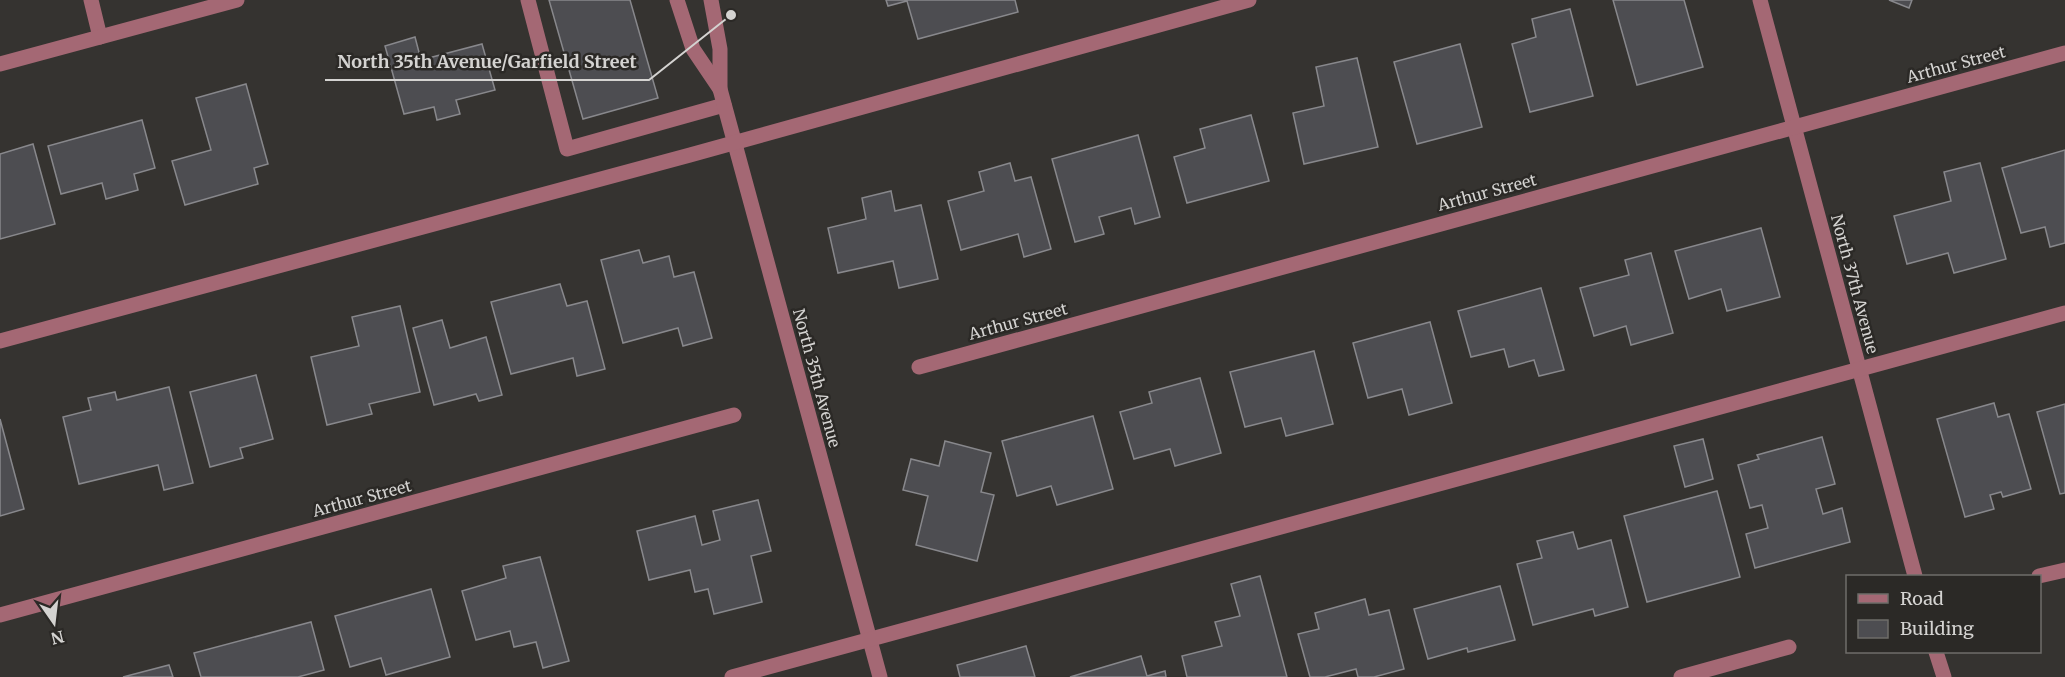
<svg xmlns="http://www.w3.org/2000/svg" width="2065" height="677" font-family="Merriweather,serif">
<style>
.building{fill:#4d4d51;stroke:#88888c;stroke-width:1.5}
.lines{fill:none;stroke-linecap:round;stroke-linejoin:round}
.minor{stroke:#a46874;stroke-width:15}
.labels{text-anchor:middle;dominant-baseline:central;stroke-width:5;stroke-linejoin:round;paint-order:stroke}
.street-label{font-size:16px;fill:#d4d3d1;stroke:#2b2926}
.leader{fill:none;stroke:#d4d3d1;stroke-width:2}
.callout-dot{fill:#d4d3d1;stroke:#2b2926;stroke-width:2}
.callout-label{font-size:18px;text-anchor:middle;font-weight:bold;fill:#d4d3d1;stroke:#2b2926;stroke-width:5;stroke-linejoin:round;paint-order:stroke}
</style>
<rect width="100%" height="100%" fill="#353330"/>
<g class="building">
<polygon points="549,0 630,0 658,98 583,119"/>
<polygon points="886,0 1015,0 1018,12 918,39 907,1 888,6"/>
<polygon points="1613,0 1684,0 1703,67 1637,85"/>
<polygon points="1889,0 1912,0 1909,8"/>
<polygon points="1570,9 1593,96 1530,112 1512,44 1536,37 1532,19"/>
<polygon points="415,37 421,60 482,44 495,90 456,100 460,114 437,120 434,107 404,114 385,46"/>
<polygon points="1460,44 1482,127 1417,144 1394,62"/>
<polygon points="1357,58 1378,147 1304,164 1293,113 1324,106 1316,67"/>
<polygon points="246,84 268,164 254,168 258,184 185,205 172,161 211,150 196,98"/>
<polygon points="1251,115 1269,181 1187,203 1174,157 1205,148 1200,129"/>
<polygon points="142,120 155,168 134,174 138,190 106,199 102,183 61,194 48,146"/>
<polygon points="1138,135 1160,217 1135,224 1131,208 1099,217 1104,234 1075,242 1052,159"/>
<polygon points="33,144 55,224 0,239 0,154"/>
<polygon points="2065,150 2065,243 2050,247 2045,227 2021,233 2002,168"/>
<polygon points="1010,163 1015,181 1031,177 1051,249 1024,257 1018,234 961,250 948,201 984,191 979,172"/>
<polygon points="1980,163 2006,259 1954,273 1948,253 1907,264 1894,216 1951,201 1944,172"/>
<polygon points="891,191 895,211 921,205 938,279 899,288 893,261 838,273 828,228 866,219 862,198"/>
<polygon points="1761,228 1780,297 1727,311 1721,289 1689,299 1675,251"/>
<polygon points="639,250 643,263 669,256 674,277 694,272 712,338 683,346 678,328 623,343 601,260"/>
<polygon points="1651,253 1673,333 1631,345 1626,326 1594,336 1580,288 1629,275 1625,260"/>
<polygon points="560,284 567,306 587,301 605,369 577,376 573,358 511,374 491,302"/>
<polygon points="1541,288 1564,370 1539,376 1534,360 1509,367 1504,349 1471,357 1458,311"/>
<polygon points="400,306 420,392 369,404 372,414 327,425 311,357 359,346 352,317"/>
<polygon points="442,320 450,348 486,337 502,395 479,401 476,394 434,405 413,328"/>
<polygon points="1430,322 1452,403 1409,415 1402,389 1368,398 1353,343"/>
<polygon points="1314,351 1333,424 1286,436 1281,418 1245,427 1230,372"/>
<polygon points="256,375 273,439 240,448 243,458 210,467 190,392"/>
<polygon points="1200,378 1221,453 1175,466 1170,449 1134,459 1120,412 1152,403 1149,392"/>
<polygon points="169,387 193,483 164,490 158,465 79,484 63,417 91,410 88,398 115,392 117,400"/>
<polygon points="1994,403 1998,417 2009,414 2031,489 2003,497 2001,492 1990,495 1994,509 1965,517 1937,419"/>
<polygon points="2065,404 2065,493 2060,494 2037,412"/>
<polygon points="1093,416 1113,489 1057,505 1051,486 1017,496 1002,441"/>
<polygon points="0,419 24,509 0,516"/>
<polygon points="1822,437 1835,484 1816,489 1823,514 1842,508 1850,542 1755,568 1746,534 1768,528 1762,505 1750,508 1738,465 1759,459 1757,455"/>
<polygon points="1703,439 1713,479 1685,487 1674,446"/>
<polygon points="945,441 991,453 981,492 994,495 977,561 916,545 928,496 903,490 911,459 939,466"/>
<polygon points="1717,491 1740,577 1647,602 1624,516"/>
<polygon points="758,500 771,551 751,556 762,602 714,614 708,589 695,592 690,570 649,580 637,531 695,516 702,545 720,540 713,511"/>
<polygon points="1573,532 1578,549 1611,540 1628,607 1595,616 1593,609 1533,625 1517,564 1542,558 1537,541"/>
<polygon points="540,557 569,661 543,668 536,642 514,647 510,631 476,640 462,591 506,578 503,566"/>
<polygon points="1260,576 1287,677 1187,677 1182,656 1222,646 1215,622 1240,616 1231,584"/>
<polygon points="1500,586 1515,640 1468,652 1467,648 1428,659 1414,609"/>
<polygon points="431,589 450,657 386,675 381,658 350,667 335,616"/>
<polygon points="1365,599 1369,615 1389,610 1404,669 1374,677 1358,677 1356,669 1325,677 1310,677 1298,634 1319,629 1315,613"/>
<polygon points="311,622 324,670 298,677 201,677 194,653"/>
<polygon points="1026,646 1035,677 960,677 957,665"/>
<polygon points="1141,656 1147,676 1165,671 1166,677 1070,677"/>
<polygon points="169,665 173,677 123,677"/>
</g>
<g class="lines">
<g class="minor">
<polyline points="91,0 100,37"/>
<polyline points="528,0 567,149 724,105"/>
<polyline points="677,0 693,49 720,89"/>
<polyline points="711,0 720,49 720,89 880,677"/>
<polyline points="1760,0 1915,576"/>
<polyline points="0,64 237,0"/>
<polyline points="0,341 690,155 1249,0"/>
<polyline points="919,367 2065,53"/>
<polyline points="2039,576 2065,570"/>
<polyline points="0,615 734,415"/>
<polyline points="1936,652 1944,677"/>
<polyline points="732,677 2065,313"/>
<polyline points="1681,677 1789,647"/>
</g>
</g>
<g class="labels">
<g class="street-label">
<text transform="translate(1956 64) rotate(-15)">Arthur Street</text>
<text transform="translate(1487 192) rotate(-15)">Arthur Street</text>
<text transform="translate(1855 284) rotate(75)">North 37th Avenue</text>
<text transform="translate(1018 321) rotate(-15)">Arthur Street</text>
<text transform="translate(817 378) rotate(75)">North 35th Avenue</text>
<text transform="translate(362 498) rotate(-15)">Arthur Street</text>
</g>
</g>
<path class="leader" d="M731 15L649 80H325"/>
<circle class="callout-dot" cx="731" cy="15" r="6"/>
<g class="callout-label">
<text x="487" y="68">North 35th Avenue/Garfield Street</text>
</g>
<rect x="1846" y="575" width="195" height="78" fill="#2b2926" stroke="#6f6d6a" stroke-width="1.5"/>
<rect x="1858" y="594" width="30" height="9" fill="#a46874" stroke="#6f6d6a" stroke-width="1.5"/>
<text x="1900" y="605" font-size="18" fill="#d4d3d1">Road</text>
<rect x="1858" y="620" width="30" height="18" fill="#4d4d51" stroke="#6f6d6a" stroke-width="1.5"/>
<text x="1900" y="635" font-size="18" fill="#d4d3d1">Building</text>
<g transform="translate(54 623) rotate(166)" stroke="#2b2926" stroke-width="4.5" paint-order="stroke">
<path d="M0-4.5L10 22L0 15L-10 22Z" fill="#d4d3d1"/>
<text y="-9" font-size="16" font-weight="bold" text-anchor="middle" fill="#d4d3d1">N</text>
</g>
</svg>
